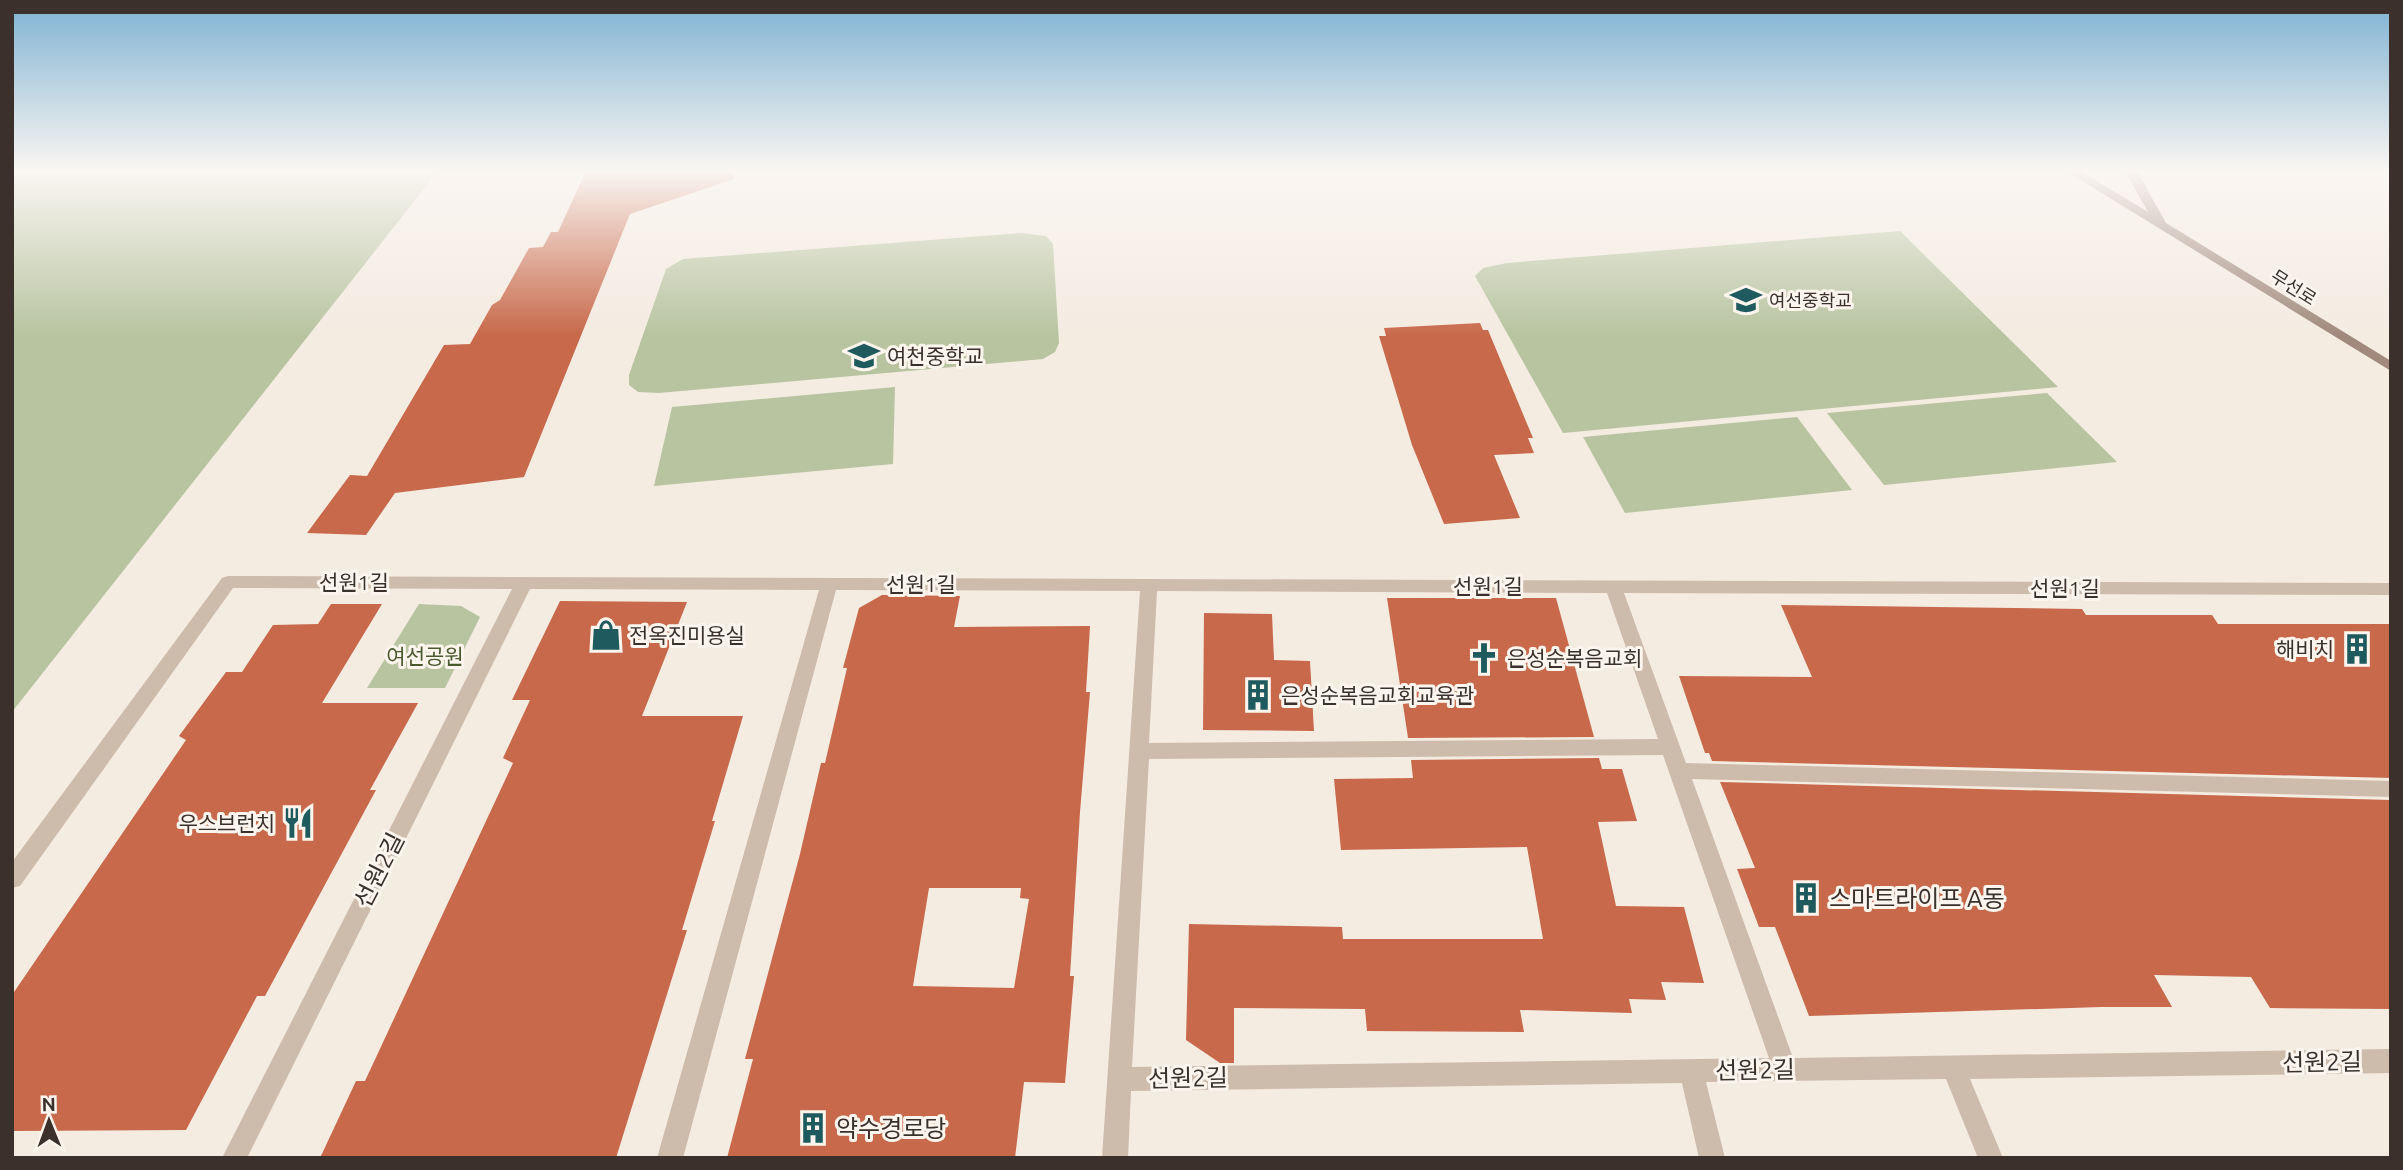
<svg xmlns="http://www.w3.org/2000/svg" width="2403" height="1170" font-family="Ubuntu,'Noto Sans KR',sans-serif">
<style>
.green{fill:#b8c4a0}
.building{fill:#c8694b;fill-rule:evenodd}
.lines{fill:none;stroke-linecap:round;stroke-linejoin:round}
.street{fill:#cdbbac;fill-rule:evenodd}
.secondary{fill:#a18a7d;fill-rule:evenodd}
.labels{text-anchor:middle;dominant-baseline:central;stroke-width:6;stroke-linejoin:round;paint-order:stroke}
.far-street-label{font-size:18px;fill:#3b302b;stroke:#fbf5ee}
.far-poi-label{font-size:18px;fill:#3b302b;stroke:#fbf5ee;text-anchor:start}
.poi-label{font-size:21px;fill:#3b302b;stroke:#fbf5ee;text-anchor:start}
.street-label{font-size:21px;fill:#3b302b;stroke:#fbf5ee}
.park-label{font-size:21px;fill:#4a5a2e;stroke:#fbf5ee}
.near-street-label{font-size:24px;fill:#3b302b;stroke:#fbf5ee}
.near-poi-label{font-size:24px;fill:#3b302b;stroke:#fbf5ee;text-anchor:start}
</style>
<rect width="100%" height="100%" fill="#f4ebe1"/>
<g class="green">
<polygon points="12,171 438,171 12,712"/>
<polygon points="1900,231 2058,387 1563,433 1475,276 1483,268 1507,263"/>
<polygon points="1021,233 1046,236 1053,244 1059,343 1055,352 1043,359 659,393 638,392 629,385 629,375 666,269 683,259"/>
<polygon points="895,387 893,464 654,486 672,407"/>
<polygon points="2047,393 2117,462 1884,485 1827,413"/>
<polygon points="1797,417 1852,490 1625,513 1583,437"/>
<polygon points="419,604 461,606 480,617 445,688 367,688"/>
</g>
<g class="building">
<polygon points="586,171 733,171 734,179 630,214 524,477 395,493 366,535 307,533 350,475 367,476 444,345 470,344 492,305 500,300 529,248 543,247 551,232 558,232"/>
<polygon points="1480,323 1483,330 1488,330 1533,438 1528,438 1534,453 1494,455 1520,518 1444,524 1412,445 1379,336 1386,336 1384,328"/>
<path d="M882,595L960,596L954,627L1090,626L1086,692H1090L1080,812L1070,976H1074L1065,1083L1024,1082L1015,1158H727L753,1059H745L800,854L821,763H825L847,668H843L859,608ZM929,888H1021L1020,898L1029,899L1014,988L913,986Z"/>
<polygon points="1387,598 1556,598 1594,737 1408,738"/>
<polygon points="560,601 687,602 642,716 743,716 712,821 715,821 682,930 687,930 616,1158 320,1158 356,1081 365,1081 513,763 503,758 530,700 512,700"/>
<polygon points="331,604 382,604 322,703 418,703 370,790 376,790 265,996 257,996 186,1130 12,1131 12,995 186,740 179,736 226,672 242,672 273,625 318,624"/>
<polygon points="1781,605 2082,609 2086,615 2212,615 2218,624 2391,624 2391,778 1712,761 1709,753 1705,753 1679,676 1812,677"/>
<polygon points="1204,613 1272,614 1274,660 1310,661 1314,731 1203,730"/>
<polygon points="1599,758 1602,769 1622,769 1637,821 1598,822 1616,906 1684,907 1704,983 1661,982 1666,1000 1629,999 1632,1013 1520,1010 1524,1032 1367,1031 1365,1009 1234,1008 1234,1063 1220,1063 1186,1040 1189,924 1342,927 1343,939 1543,939 1527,847 1341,850 1334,779 1413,778 1411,760"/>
<polygon points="1720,782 2391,800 2391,1009 2270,1008 2251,977 2154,975 2172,1007 2101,1007 1809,1016 1775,927 1759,927 1737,869 1755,868"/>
</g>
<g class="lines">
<path class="street" d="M228,576L2391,583V595L1624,593L1686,763L2391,781V797L1692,779L1793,1058L2391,1049V1073L1970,1079L2003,1158H1978L1946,1079L1706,1082L1725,1158H1699L1682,1083L1131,1091L1128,1158H1102L1140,591L836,590L683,1158H657L819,590L530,589L247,1158H222L512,589L233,588L20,886L12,888V862L222,578ZM1157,591L1607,593L1658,739L1149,743ZM1663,755L1769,1058L1132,1067L1149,759Z"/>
<polygon class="secondary" points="2066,171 2080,171 2148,212 2125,171 2137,171 2166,223 2391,361 2391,371"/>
</g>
<linearGradient id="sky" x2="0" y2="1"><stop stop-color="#7eb2d2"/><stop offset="0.51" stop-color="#faf6f2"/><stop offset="1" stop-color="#faf6f2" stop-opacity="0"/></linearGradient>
<rect width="2403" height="335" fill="url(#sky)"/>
<defs>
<symbol id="school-bare" viewBox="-9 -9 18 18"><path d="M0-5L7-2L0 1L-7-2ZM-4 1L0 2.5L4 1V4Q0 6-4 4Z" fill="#1f5a5e" stroke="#fbf5ee" stroke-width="2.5" paint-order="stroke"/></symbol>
<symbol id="shop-bare" viewBox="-9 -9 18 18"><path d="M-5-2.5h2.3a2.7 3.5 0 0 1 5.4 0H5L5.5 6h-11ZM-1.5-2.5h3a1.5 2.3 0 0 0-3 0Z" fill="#1f5a5e" stroke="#fbf5ee" stroke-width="2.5" paint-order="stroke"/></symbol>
<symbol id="building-bare" viewBox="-9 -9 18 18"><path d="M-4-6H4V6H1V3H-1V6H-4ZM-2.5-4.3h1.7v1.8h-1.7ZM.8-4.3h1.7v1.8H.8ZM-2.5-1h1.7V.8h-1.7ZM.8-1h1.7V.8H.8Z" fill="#1f5a5e" stroke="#fbf5ee" stroke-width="2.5" paint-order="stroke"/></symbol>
<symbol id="church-bare" viewBox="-9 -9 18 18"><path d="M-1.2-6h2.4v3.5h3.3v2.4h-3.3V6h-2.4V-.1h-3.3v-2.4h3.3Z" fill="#1f5a5e" stroke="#fbf5ee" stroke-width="2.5" paint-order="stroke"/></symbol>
<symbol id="restaurant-bare" viewBox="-9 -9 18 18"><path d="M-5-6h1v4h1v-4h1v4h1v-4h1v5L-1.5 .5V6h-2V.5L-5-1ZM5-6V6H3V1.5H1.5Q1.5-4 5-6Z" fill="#1f5a5e" stroke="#fbf5ee" stroke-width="2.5" paint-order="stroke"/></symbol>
</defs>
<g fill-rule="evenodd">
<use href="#school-bare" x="1724" y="278" width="44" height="44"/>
<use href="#school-bare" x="842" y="334" width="44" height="44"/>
<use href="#shop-bare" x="584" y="613" width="44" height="44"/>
<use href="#building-bare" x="2335" y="627" width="44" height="44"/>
<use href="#church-bare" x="1462" y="636" width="44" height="44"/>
<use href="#building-bare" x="1236" y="673" width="44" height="44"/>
<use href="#restaurant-bare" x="276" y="801" width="44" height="44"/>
<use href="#building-bare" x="1784" y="876" width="44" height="44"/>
<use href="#building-bare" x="791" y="1106" width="44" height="44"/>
</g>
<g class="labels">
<g class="far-street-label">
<text transform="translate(2294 287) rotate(32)">무선로</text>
</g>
<g class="far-poi-label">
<text x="1769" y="300">여선중학교</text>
</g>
<g class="poi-label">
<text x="887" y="356">여천중학교</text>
<text x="629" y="635">전옥진미용실</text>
<text x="2334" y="649" text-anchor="end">해비치</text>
<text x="1507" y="658">은성순복음교회</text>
<text x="1281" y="695">은성순복음교회교육관</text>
<text x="275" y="823" text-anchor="end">우스브런치</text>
</g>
<g class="street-label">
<text x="354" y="582">선원1길</text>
<text x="921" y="584">선원1길</text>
<text x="1488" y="586">선원1길</text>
<text x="2065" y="588">선원1길</text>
</g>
<g class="park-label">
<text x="425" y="656">여선공원</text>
</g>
<g class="near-street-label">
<text transform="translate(379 870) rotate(-63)">선원2길</text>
<text transform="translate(2322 1062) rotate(-1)">선원2길</text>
<text transform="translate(1755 1070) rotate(-1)">선원2길</text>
<text transform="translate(1188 1078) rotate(-1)">선원2길</text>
</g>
<g class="near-poi-label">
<text x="1829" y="898">스마트라이프 A동</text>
<text x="836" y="1128">약수경로당</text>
</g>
</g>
<rect width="2403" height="1170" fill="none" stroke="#3b302b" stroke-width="28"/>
<g transform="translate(49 1121) rotate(359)" stroke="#fbf5ee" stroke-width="5" paint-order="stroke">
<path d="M0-5L12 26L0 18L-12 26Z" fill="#3b302b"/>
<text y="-10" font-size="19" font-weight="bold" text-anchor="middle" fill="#3b302b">N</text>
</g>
</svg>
